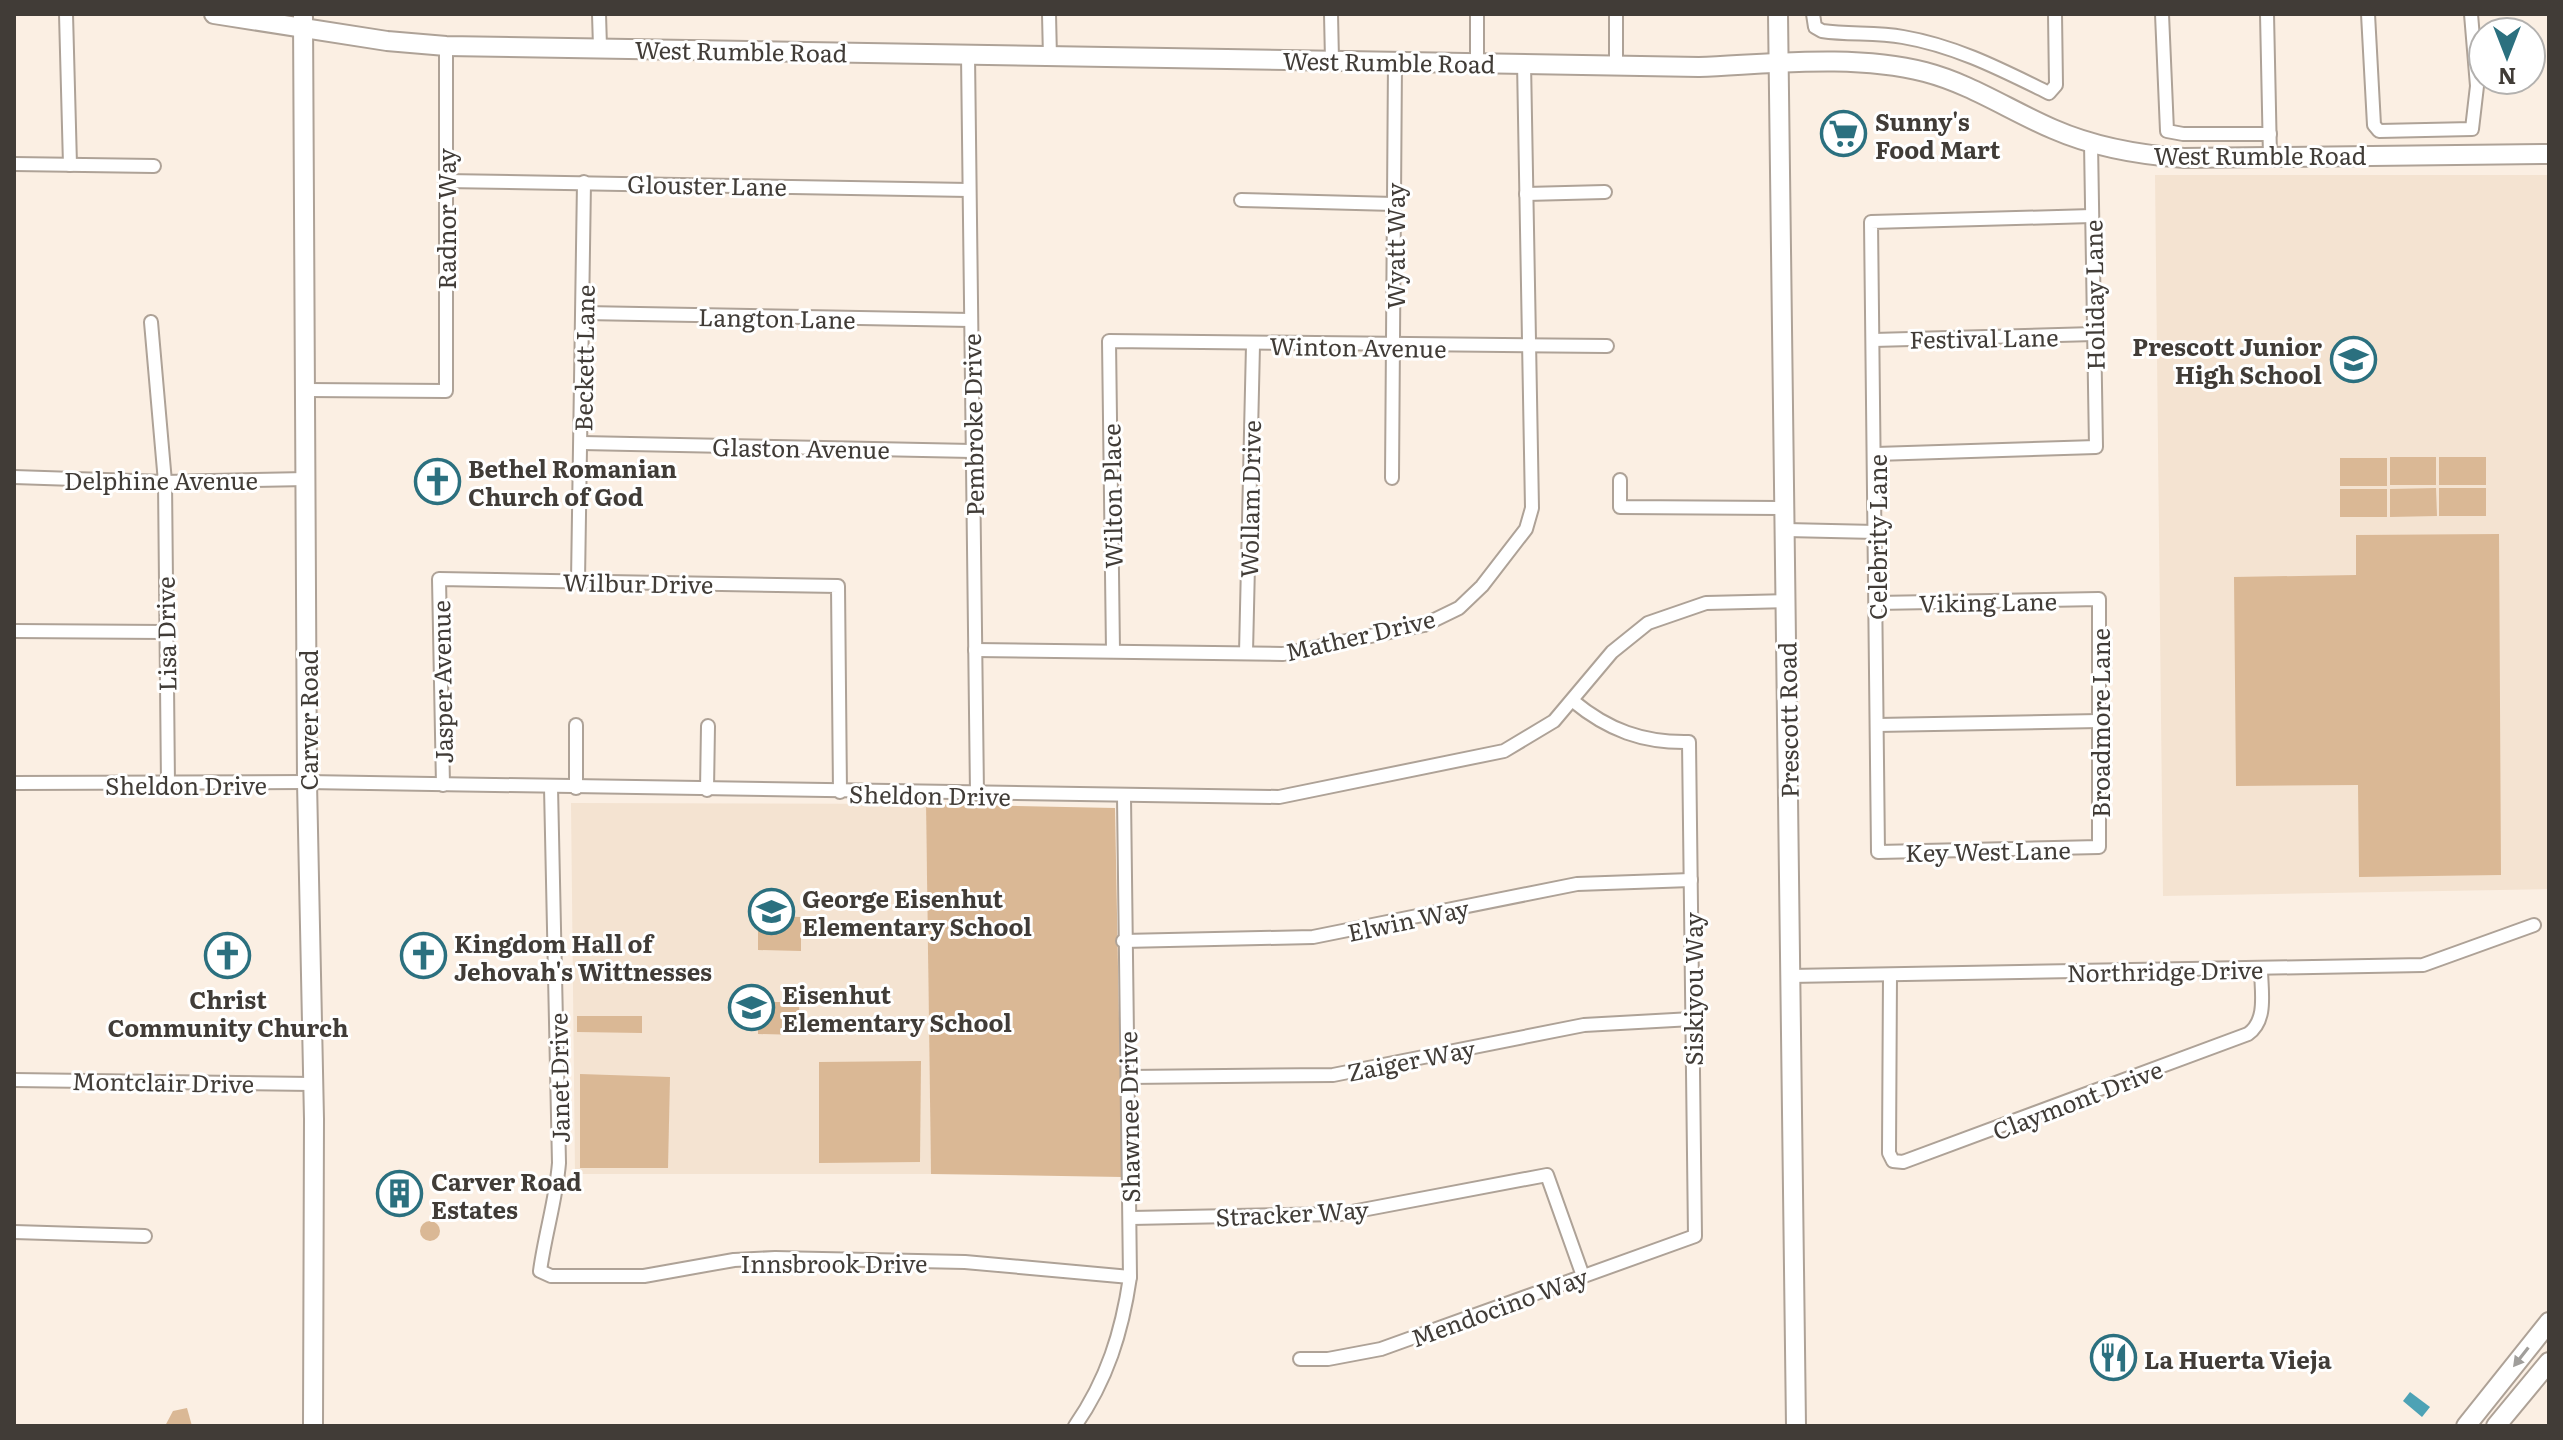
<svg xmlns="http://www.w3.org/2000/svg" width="2563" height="1440" font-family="Literata,serif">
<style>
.built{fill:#f4e3d1}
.green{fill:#dab895}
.water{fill:#4da2b5}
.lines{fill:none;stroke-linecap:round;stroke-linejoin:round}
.street-casing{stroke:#aea297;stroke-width:16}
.secondary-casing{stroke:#aea297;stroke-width:22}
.street{stroke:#fff;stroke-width:12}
.secondary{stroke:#fff;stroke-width:18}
.oneway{fill:#a09e9b}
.labels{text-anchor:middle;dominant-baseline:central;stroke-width:6;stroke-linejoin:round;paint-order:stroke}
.street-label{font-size:24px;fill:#413c37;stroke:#fff}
.poi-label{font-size:24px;font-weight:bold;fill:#413c37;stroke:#fff;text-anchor:start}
</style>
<rect width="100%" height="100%" fill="#fbefe3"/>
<g class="built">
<polygon points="2155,175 2549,175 2549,889 2163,896"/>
<polygon points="571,803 926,804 931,1174 575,1174"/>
</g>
<g class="green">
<rect x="2390" y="457" width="46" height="28"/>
<rect x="2439" y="457" width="47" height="28"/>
<rect x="2340" y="458" width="47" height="28"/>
<polygon points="2436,488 2437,516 2390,517 2390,489"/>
<rect x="2439" y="488" width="47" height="28"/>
<rect x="2340" y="489" width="47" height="28"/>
<polygon points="2499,534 2501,875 2359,877 2358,785 2236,786 2234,577 2356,575 2356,535"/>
<polygon points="926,804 1115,808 1122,1177 931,1174"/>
<polygon points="758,916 801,917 801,951 758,950"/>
<polygon points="758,1002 799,1002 800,1035 758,1034"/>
<polygon points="577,1016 642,1016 642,1033 577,1032"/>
<polygon points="921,1061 920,1162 819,1163 819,1062"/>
<polygon points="580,1074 670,1077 668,1168 580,1168"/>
<circle cx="430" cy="1231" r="10"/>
<polygon points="187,1408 192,1426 165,1426 173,1411"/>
</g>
<polygon class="water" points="2410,1392 2430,1407 2422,1417 2403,1401"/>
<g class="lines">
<defs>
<g id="street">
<polyline points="66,14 70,165"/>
<polyline points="599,14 600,47"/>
<polyline points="1049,14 1050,58"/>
<polyline points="1331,14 1332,60"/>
<polyline points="1477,14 1477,62"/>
<path d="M1813,14L1815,27L1822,31C1849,35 1876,32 1903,37C1956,46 2002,70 2049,93L2056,85L2055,14"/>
<polyline points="2162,14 2167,131 2183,134 2270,134"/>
<polyline points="2267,14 2270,157"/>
<polyline points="2368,14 2374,125 2379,131 2472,129 2477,86 2471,14"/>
<polyline points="968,55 977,794"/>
<polyline points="1616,63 1616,14"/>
<polyline points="14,164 154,166"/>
<polyline points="445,181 969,190"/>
<polyline points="1526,194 1605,192"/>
<polyline points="1241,200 1394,204"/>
<polyline points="584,313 971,320"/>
<polyline points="151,322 165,482 168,785"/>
<polyline points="1873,340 2094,334"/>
<polyline points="307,390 446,391 446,46"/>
<polyline points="582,443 972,451"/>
<polyline points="1876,454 2096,447 2091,143"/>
<polyline points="14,477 165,482 307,479"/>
<polyline points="1392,478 1395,61"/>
<polyline points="1620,480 1620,507 1786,508"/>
<polyline points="1786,530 1876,532"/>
<polyline points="578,581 584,182"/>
<polyline points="1876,603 2099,599 2099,847 1878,852 1871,222 2092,216"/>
<polyline points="14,631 165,632"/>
<polyline points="975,650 1283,654 1424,625 1459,608 1482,586 1526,529 1532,508 1524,62"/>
<polyline points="1113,651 1109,341 1607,346"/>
<polyline points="1246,653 1253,345"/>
<polyline points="1877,725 2099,721"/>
<polyline points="14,783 307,782 1279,797 1504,751 1554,721 1612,652 1648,623 1706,603 1786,601"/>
<polyline points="443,785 439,579 838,586 840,792"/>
<path d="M551,787L559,1163C556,1200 545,1234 540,1271L551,1276H644L734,1260L775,1258L965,1262L1130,1277"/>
<polyline points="576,788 576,725"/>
<polyline points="707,790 708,726"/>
<polyline points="1123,941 1313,937 1577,884 1691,880"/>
<path d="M1890,975L1889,1153L1893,1161L1903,1162L2248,1034C2268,1020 2261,991 2261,968"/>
<polyline points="1790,976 2423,965 2534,925"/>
<polyline points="1128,1077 1333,1075 1584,1025 1692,1019"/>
<polyline points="14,1080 312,1084"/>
<polyline points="1131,1218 1341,1214 1547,1175 1583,1276"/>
<polyline points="14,1232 145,1236"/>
<path d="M1300,1359H1328L1381,1349L1695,1236L1689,742C1643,743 1608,730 1573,701"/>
<path d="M1075,1426C1107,1380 1122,1332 1130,1277L1124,797"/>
</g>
<g id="secondary">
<path d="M214,14L387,41L446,46L1699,67C1772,64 1853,54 1925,72C1971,84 2009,110 2053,129C2094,147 2139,155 2184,158L2549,154"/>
<polyline points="1778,14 1796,1426"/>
<polyline points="303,17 307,782 314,1119 313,1426"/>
<polyline points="2466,1426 2549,1322"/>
<polyline points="2496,1426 2549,1362"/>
</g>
</defs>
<use href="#street" class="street-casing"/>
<use href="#secondary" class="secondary-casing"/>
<use href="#street" class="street"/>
<use href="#secondary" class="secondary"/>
</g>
<defs><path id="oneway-solid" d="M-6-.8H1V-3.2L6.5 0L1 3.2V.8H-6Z" transform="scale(2)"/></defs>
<use class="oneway" href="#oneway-solid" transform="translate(2521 1357) rotate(128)"/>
<defs>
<symbol id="supermarket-ring" viewBox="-11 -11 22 22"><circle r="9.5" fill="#fff" stroke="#2b707f" stroke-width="1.5"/><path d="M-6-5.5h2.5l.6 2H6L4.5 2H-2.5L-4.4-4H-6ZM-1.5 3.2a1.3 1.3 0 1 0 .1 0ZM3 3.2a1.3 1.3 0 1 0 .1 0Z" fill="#2b707f"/></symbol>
<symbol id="school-ring" viewBox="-11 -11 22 22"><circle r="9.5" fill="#fff" stroke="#2b707f" stroke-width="1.5"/><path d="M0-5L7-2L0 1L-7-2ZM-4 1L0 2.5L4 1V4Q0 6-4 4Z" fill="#2b707f"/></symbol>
<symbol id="church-ring" viewBox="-11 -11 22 22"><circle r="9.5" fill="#fff" stroke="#2b707f" stroke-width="1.5"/><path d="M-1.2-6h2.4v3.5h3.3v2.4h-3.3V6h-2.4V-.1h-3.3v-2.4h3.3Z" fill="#2b707f"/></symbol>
<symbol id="building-ring" viewBox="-11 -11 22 22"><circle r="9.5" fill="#fff" stroke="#2b707f" stroke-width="1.5"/><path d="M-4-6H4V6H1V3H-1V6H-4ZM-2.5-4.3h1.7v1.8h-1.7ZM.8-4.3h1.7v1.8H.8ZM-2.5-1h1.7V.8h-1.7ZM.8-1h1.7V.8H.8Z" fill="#2b707f"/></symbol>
<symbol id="restaurant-ring" viewBox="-11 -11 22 22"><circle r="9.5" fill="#fff" stroke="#2b707f" stroke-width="1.5"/><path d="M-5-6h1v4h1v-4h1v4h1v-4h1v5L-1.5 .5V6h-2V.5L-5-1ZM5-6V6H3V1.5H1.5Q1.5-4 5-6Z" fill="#2b707f"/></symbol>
</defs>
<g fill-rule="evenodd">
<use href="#supermarket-ring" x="1818" y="108" width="51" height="51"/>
<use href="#school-ring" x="2328" y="334" width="51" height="51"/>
<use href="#church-ring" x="412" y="456" width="51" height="51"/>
<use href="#school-ring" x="746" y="886" width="51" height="51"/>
<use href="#church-ring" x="202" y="930" width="51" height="51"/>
<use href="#church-ring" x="398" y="930" width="51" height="51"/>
<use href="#school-ring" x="726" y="982" width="51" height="51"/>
<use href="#building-ring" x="374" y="1168" width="51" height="51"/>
<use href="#restaurant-ring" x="2088" y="1332" width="51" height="51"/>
</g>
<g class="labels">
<g class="street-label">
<text transform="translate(741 50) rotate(1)">West Rumble Road</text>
<text transform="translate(1389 61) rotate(1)">West Rumble Road</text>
<text x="2260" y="154">West Rumble Road</text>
<text transform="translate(707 184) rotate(1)">Glouster Lane</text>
<text transform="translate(445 219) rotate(-90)">Radnor Way</text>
<text transform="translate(1394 246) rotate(-90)">Wyatt Way</text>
<text transform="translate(2093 295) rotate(-91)">Holiday Lane</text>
<text transform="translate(777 317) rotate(1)">Langton Lane</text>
<text transform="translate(1984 337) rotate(-1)">Festival Lane</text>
<text transform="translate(1358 346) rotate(1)">Winton Avenue</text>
<text transform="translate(583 358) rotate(-89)">Beckett Lane</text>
<text transform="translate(972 425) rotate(-91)">Pembroke Drive</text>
<text transform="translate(801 447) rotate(1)">Glaston Avenue</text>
<text x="161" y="479">Delphine Avenue</text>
<text transform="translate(1111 496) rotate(-91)">Wilton Place</text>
<text transform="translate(1249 499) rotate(-89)">Wollam Drive</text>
<text transform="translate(1876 537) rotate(-90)">Celebrity Lane</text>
<text transform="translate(638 582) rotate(1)">Wilbur Drive</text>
<text transform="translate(1988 601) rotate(-1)">Viking Lane</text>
<text transform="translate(165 634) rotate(-91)">Lisa Drive</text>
<text transform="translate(1360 634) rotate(-13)">Mather Drive</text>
<text transform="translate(441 682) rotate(-91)">Jasper Avenue</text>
<text transform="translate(307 720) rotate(-90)">Carver Road</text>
<text transform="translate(1787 720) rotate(-91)">Prescott Road</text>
<text transform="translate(2099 723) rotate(-90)">Broadmore Lane</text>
<text x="186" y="784">Sheldon Drive</text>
<text transform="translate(930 794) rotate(1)">Sheldon Drive</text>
<text transform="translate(1988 850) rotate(-1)">Key West Lane</text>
<text transform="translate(1408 919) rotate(-12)">Elwin Way</text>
<text transform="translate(2165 970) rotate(-1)">Northridge Drive</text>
<text transform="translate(1692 989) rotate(-90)">Siskiyou Way</text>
<text transform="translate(1411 1059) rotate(-11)">Zaiger Way</text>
<text transform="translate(558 1078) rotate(-91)">Janet Drive</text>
<text transform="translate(163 1081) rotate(1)">Montclair Drive</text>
<text transform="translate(2077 1099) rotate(-21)">Claymont Drive</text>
<text transform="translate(1128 1117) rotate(-91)">Shawnee Drive</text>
<text transform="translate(1292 1212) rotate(-3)">Stracker Way</text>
<text x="834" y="1262">Innsbrook Drive</text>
<text transform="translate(1499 1306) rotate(-20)">Mendocino Way</text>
</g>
<g class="poi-label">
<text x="1875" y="120">Sunny's<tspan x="1875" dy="28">Food Mart</tspan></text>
<text x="2322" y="345" text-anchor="end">Prescott Junior<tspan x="2322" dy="28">High School</tspan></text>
<text x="468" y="467">Bethel Romanian<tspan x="468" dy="28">Church of God</tspan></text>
<text x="802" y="897">George Eisenhut<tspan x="802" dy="28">Elementary School</tspan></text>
<text x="454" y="942">Kingdom Hall of<tspan x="454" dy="28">Jehovah's Wittnesses</tspan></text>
<text x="782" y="993">Eisenhut<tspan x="782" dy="28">Elementary School</tspan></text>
<text x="228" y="998" text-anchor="middle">Christ<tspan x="228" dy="28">Community Church</tspan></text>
<text x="431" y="1180">Carver Road<tspan x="431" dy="28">Estates</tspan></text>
<text x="2144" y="1358">La Huerta Vieja</text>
</g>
</g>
<rect width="2563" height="1440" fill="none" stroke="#413c37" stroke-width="32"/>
<g transform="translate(2507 56) rotate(180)"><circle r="38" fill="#ffffff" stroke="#b3b1af" stroke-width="2"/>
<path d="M0-6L14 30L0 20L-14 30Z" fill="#2b707f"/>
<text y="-12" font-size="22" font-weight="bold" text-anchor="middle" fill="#413c37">N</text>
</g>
</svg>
